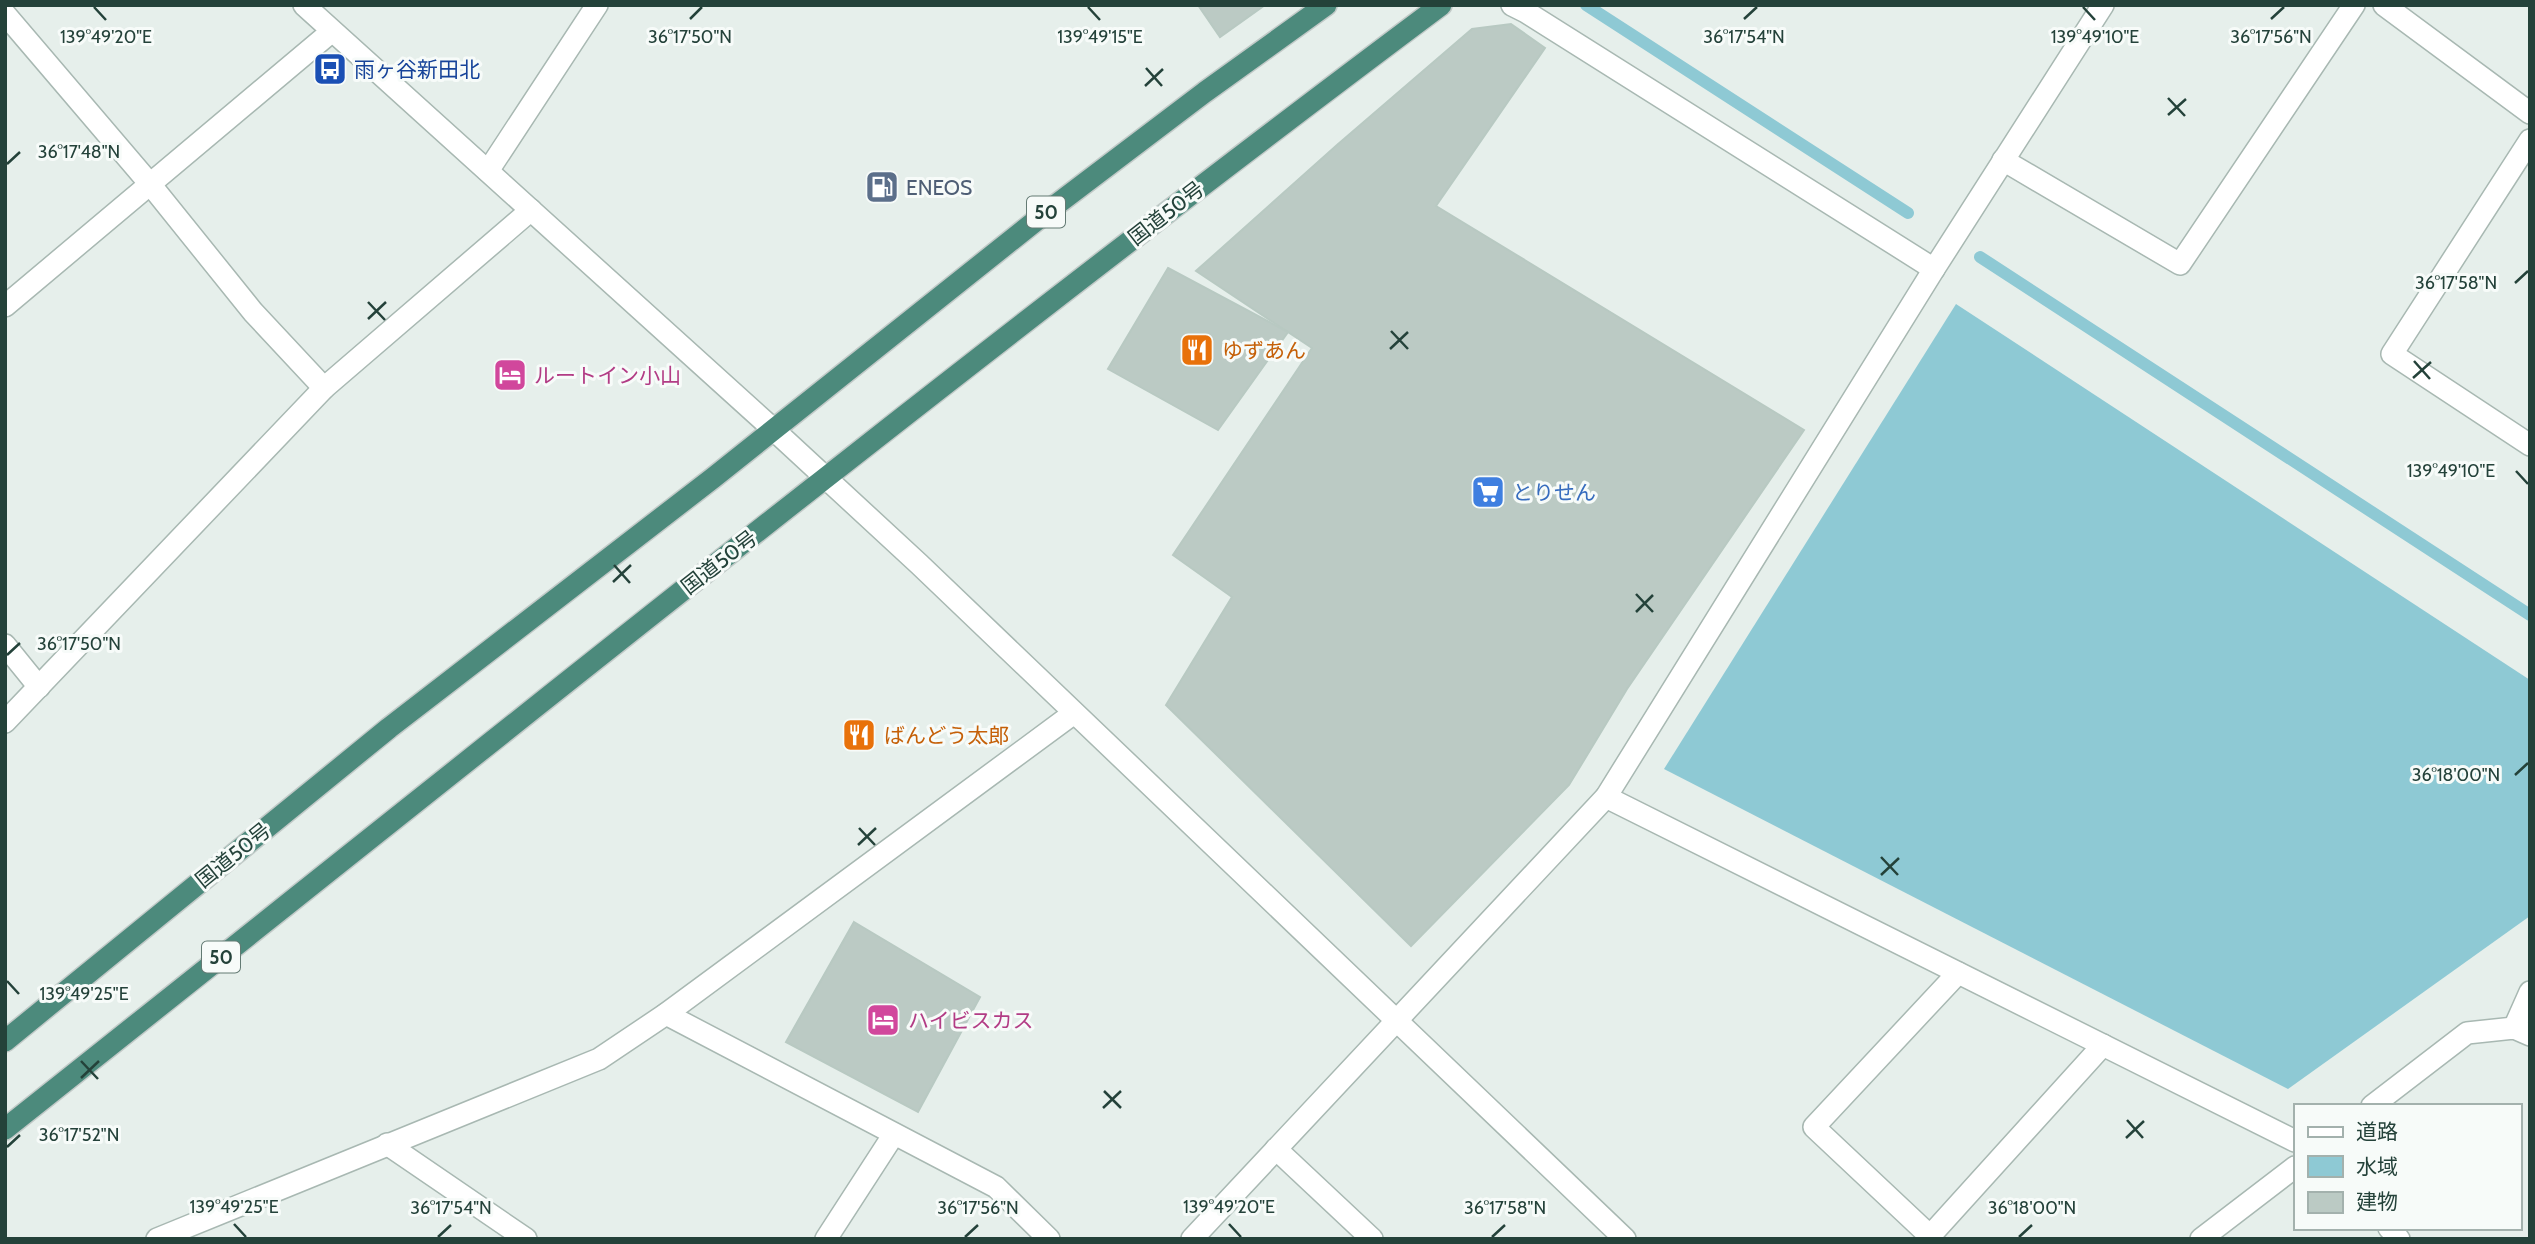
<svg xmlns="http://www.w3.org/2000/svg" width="2535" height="1244" font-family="Cabin,'Noto Sans JP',sans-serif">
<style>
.water{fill:#8ec9d4}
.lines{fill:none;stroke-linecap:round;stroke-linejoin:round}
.stream{stroke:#8ec9d4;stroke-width:12}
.building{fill:#bbcac4;stroke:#b8c9c2;stroke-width:2}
.service-casing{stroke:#a8b8b2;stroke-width:24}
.minor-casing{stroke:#a8b8b2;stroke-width:24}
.tertiary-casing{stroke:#a8b8b2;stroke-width:24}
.trunk-casing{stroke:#c2cac8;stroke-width:24}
.service{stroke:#fff;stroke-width:21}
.minor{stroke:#fff;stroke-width:21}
.tertiary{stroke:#fff;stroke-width:21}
.trunk{stroke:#4c8a7c;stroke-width:21}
.ticks{fill:none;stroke:#24423a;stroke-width:2.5}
.labels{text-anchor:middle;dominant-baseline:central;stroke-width:6;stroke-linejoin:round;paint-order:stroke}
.shield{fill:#f7fbf9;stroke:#637a73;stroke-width:2}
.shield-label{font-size:19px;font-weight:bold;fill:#24423a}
.transit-label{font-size:21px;fill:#164399;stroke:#f7fbf9;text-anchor:start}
.service-label{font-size:21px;fill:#4e5e75;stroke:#f7fbf9;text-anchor:start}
.street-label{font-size:21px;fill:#24423a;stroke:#f7fbf9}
.food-label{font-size:21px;fill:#c56008;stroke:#f7fbf9;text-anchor:start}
.hotel-label{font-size:21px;fill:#b23c85;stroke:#f7fbf9;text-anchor:start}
.shop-label{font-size:21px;fill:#366cbe;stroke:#f7fbf9;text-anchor:start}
.ticks-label{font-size:18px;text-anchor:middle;fill:#24423a;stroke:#f7fbf9;stroke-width:6;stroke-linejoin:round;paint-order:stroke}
</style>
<rect width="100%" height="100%" fill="#e6efeb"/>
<polygon class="water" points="1956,304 2530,680 2530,916 2288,1089 1664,769"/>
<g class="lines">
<g class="stream">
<polyline points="1586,5 1908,213"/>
<polyline points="1980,257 2530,615"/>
</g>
</g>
<g class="building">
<polygon points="1198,5 1265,5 1220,37"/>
<polygon points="1511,24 1545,48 1436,206 1804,430 1627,689 1569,785 1411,946 1166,705 1232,597 1173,555 1312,348 1196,271 1337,145 1472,29"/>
<polygon points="1168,268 1288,332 1218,430 1108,369"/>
<polygon points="854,922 980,997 918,1112 786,1042"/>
</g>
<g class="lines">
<defs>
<g id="service">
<polyline points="5,14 150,184 253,312 324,388"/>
<polyline points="5,645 39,687"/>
<polyline points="5,722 324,388 531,210"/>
<polyline points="387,1144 526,1239"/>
</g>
<g id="minor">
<polyline points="1512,5 1526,12 1934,269"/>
<polyline points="2384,5 2530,113"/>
<polyline points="2530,140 2392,354 2530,445"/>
<polyline points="2003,160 2180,264 2354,5"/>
<polyline points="488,171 597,5"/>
<polyline points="5,306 331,32"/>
<polyline points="1606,797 2295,1141"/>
<polyline points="1958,973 1814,1127 1930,1236 2103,1045"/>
<polyline points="666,1014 996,1187 1049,1239"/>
<polyline points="2514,1028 2530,992"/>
<polyline points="1276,1149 1372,1239"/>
<polyline points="2389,1228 2399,1239"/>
<polyline points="157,1239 599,1059 666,1014 1074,713"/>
<polyline points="826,1239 894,1134"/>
<polyline points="1192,1239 1606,797 1934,269 2103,5"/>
</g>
<g id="tertiary">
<polyline points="304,5 774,430 919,564 1625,1239"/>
<polyline points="2372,1106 2467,1033 2514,1028 2530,1035"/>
<polyline points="2201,1239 2295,1167"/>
</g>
<g id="trunk">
<polyline points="5,1041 389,728 713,478 1048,211 1205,92 1326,5"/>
<path d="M5,1129C481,751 954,369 1441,5"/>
</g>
</defs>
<use href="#service" class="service-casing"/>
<use href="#minor" class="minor-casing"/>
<use href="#tertiary" class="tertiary-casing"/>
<use href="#trunk" class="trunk-casing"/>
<use href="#service" class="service"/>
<use href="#minor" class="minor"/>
<use href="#tertiary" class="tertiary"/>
<use href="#trunk" class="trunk"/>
</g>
<path class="ticks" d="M94,7L106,20M1088,7L1100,20M2083,7L2095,20M690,19L702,7M1744,19L1757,7M2271,19L2284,7M1146,68L1162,86M1145,86L1163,69M2168,98L2185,116M2168,115L2186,99M7,164L20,152M2515,283L2528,271M368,302L385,320M368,319L386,302M1391,331L1408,349M1390,349L1408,332M2414,361L2430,379M2413,378L2431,362M2516,471L2528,484M614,565L630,583M613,582L631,565M1636,594L1653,612M1636,612L1653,595M7,655L20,643M2515,775L2528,763M859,828L875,845M858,845L876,828M1881,857L1898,875M1881,875L1899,858M7,981L19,994M81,1061L98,1079M81,1078L99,1061M1104,1091L1121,1108M1103,1108L1121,1091M2127,1120L2143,1138M2126,1138L2144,1121M7,1147L20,1135M234,1224L246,1237M1229,1224L1241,1237M438,1237L451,1225M965,1237L978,1225M1492,1237L1505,1225M2019,1237L2032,1225"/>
<defs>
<symbol id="bus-square" viewBox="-11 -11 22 22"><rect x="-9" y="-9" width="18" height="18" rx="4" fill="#1a4fb4" stroke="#f7fbf9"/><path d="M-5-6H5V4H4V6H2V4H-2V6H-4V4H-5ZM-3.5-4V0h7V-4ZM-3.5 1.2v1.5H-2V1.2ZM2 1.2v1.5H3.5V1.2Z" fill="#fff"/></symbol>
<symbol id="fuel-square" viewBox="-11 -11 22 22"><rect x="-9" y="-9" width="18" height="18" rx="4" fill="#5c6f8a" stroke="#f7fbf9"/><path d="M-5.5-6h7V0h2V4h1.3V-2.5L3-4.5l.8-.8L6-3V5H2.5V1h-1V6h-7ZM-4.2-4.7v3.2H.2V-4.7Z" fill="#fff"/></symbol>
<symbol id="restaurant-square" viewBox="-11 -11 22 22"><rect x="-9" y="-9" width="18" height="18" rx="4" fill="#e8710a" stroke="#f7fbf9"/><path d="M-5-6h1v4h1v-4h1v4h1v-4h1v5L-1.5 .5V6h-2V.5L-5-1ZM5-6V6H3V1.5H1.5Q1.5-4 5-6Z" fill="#fff"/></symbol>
<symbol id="hotel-square" viewBox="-11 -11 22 22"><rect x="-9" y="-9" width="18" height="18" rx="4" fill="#d1479c" stroke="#f7fbf9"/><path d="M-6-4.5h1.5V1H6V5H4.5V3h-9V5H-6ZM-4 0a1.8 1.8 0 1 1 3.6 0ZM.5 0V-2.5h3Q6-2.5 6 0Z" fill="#fff"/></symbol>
<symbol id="supermarket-square" viewBox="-11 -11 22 22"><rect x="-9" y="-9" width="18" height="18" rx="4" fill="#3f7fe0" stroke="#f7fbf9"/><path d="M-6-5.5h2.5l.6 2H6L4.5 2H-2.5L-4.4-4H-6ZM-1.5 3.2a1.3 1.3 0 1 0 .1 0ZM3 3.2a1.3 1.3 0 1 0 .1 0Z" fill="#fff"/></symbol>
</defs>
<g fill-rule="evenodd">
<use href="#bus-square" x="311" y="50" width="38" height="38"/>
<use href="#fuel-square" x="863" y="168" width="38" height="38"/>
<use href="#restaurant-square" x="1178" y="331" width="38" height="38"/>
<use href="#hotel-square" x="491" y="356" width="38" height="38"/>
<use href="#supermarket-square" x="1469" y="473" width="38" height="38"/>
<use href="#restaurant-square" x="840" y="716" width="38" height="38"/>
<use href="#hotel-square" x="864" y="1001" width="38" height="38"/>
</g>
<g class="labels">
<g class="shield">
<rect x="1027" y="196.5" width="38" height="31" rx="5"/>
<rect x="202" y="941.5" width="38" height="31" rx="5"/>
</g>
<g class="shield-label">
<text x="1046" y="212">50</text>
<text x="221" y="957">50</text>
</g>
<g class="transit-label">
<text x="354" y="69">雨ヶ谷新田北</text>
</g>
<g class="service-label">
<text x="906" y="187">ENEOS</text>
</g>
<g class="street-label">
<text transform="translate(1166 213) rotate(-38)">国道50号</text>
<text transform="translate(719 562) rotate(-38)">国道50号</text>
<text transform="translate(233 855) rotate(-39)">国道50号</text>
</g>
<g class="food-label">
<text x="1222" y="350">ゆずあん</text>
<text x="884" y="735">ばんどう太郎</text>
</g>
<g class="hotel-label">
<text x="534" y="375">ルートイン小山</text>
<text x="908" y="1020">ハイビスカス</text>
</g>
<g class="shop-label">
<text x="1512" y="492">とりせん</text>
</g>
</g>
<g class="ticks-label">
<text x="690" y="43">36°17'50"N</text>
<text x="1744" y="43">36°17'54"N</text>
<text x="2271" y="43">36°17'56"N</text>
<text x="106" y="43">139°49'20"E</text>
<text x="1100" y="43">139°49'15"E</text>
<text x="2095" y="43">139°49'10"E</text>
<text x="79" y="158">36°17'48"N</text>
<text x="2456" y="289">36°17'58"N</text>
<text x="2451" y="477">139°49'10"E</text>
<text x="79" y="650">36°17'50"N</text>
<text x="2456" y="781">36°18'00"N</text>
<text x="84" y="1000">139°49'25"E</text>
<text x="79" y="1141">36°17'52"N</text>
<text x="234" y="1213">139°49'25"E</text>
<text x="1229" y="1213">139°49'20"E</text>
<text x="451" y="1214">36°17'54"N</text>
<text x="978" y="1214">36°17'56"N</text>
<text x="1505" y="1214">36°17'58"N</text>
<text x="2032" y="1214">36°18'00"N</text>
</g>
<rect width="2535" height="1244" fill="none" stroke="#24423a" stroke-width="14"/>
<rect x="2294" y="1104" width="228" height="126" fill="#f7fbf9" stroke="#a3b1ad" stroke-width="2"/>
<rect x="2308" y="1127" width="35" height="10" fill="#ffffff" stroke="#a3b1ad" stroke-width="2"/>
<text x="2356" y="1139" font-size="21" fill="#24423a">道路</text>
<rect x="2308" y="1156" width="35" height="21" fill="#8ec9d4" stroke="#a3b1ad" stroke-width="2"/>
<text x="2356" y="1174" font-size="21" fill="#24423a">水域</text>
<rect x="2308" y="1192" width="35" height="21" fill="#bbcac4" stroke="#a3b1ad" stroke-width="2"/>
<text x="2356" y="1209" font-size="21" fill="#24423a">建物</text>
</svg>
